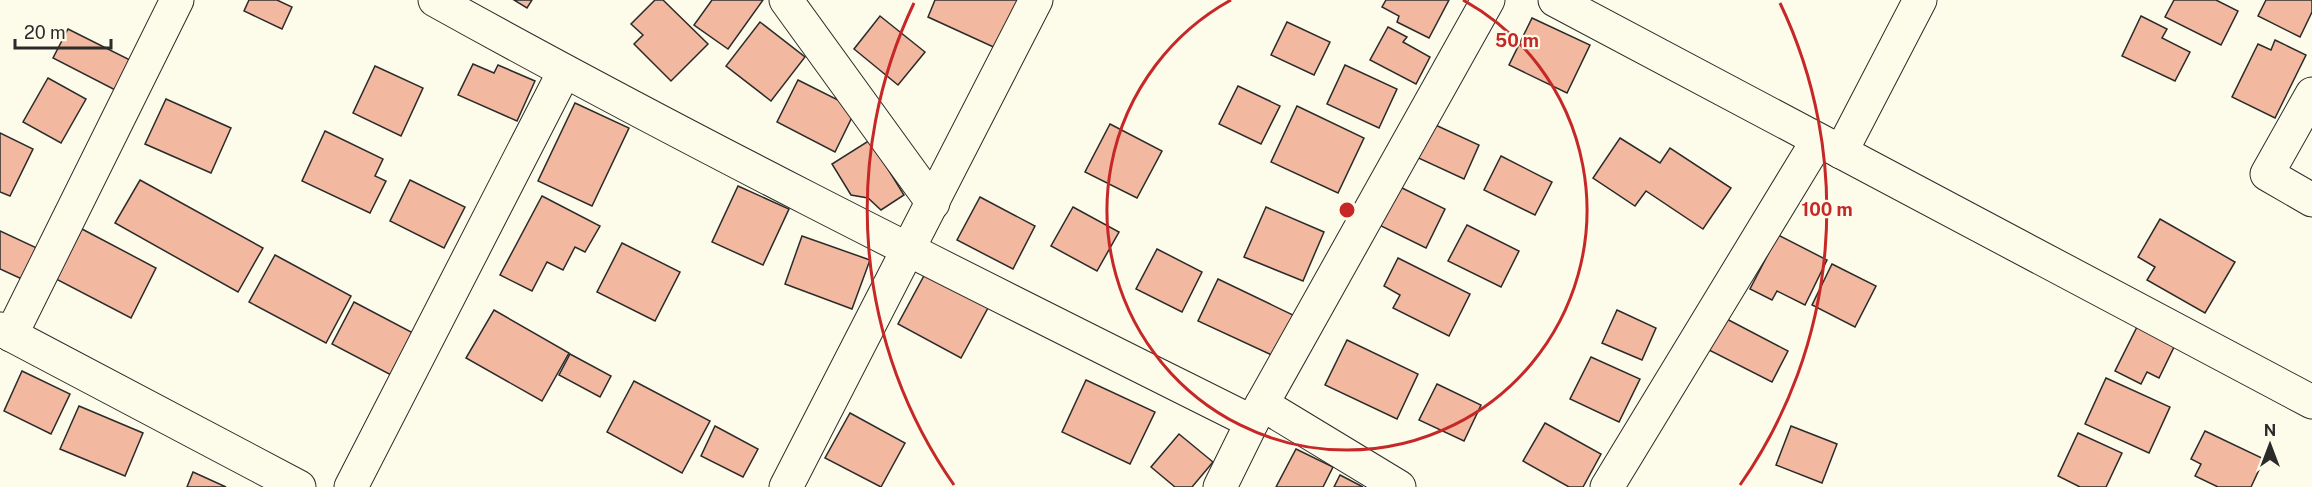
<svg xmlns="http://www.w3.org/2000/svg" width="2312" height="487" font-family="'Public Sans',sans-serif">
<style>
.building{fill:#f2b8a0;stroke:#2b2b2b;stroke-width:1.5}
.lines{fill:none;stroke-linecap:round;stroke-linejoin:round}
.minor-casing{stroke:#2b2b2b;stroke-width:35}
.minor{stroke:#fdfbea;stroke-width:33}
.ring{fill:none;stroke:#c62828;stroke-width:3}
.centre{fill:#c62828;stroke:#fdfbea;stroke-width:3}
.ring-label{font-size:18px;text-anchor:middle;font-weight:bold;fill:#c62828;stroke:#fdfbea;stroke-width:4.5;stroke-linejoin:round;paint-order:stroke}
</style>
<rect width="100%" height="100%" fill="#fdfbea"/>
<g class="building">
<polygon points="249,0 277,0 292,7 282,29 244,11"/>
<polygon points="514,0 532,0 527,8"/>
<polygon points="655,0 663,0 708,44 671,81 634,44 643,35 631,24"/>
<polygon points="712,0 763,0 728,49 694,25"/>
<polygon points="935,0 1022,0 1000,50 928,17"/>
<polygon points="1386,0 1449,0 1429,38 1397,22 1399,16 1382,7"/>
<polygon points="2174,0 2216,0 2238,11 2221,45 2165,17"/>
<polygon points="2266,0 2312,0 2312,12 2300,37 2258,16"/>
<polygon points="880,16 925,52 898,85 854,49"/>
<polygon points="2141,16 2167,29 2162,38 2190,52 2175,81 2122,56"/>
<polygon points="1532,18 1590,45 1567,93 1509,65"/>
<polygon points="760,22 805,57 771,101 726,66"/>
<polygon points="1287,22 1330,42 1314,75 1271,55"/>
<polygon points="1388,27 1407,37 1403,42 1430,57 1416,84 1370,60"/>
<polygon points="68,29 136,63 121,93 53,58"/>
<polygon points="2275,40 2306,55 2275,118 2232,97 2258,44 2271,50"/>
<polygon points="473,64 494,73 498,65 535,81 517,121 458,95"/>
<polygon points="1345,65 1397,89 1379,128 1327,104"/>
<polygon points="375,66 423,88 401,136 353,113"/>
<polygon points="48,78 86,99 61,143 23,122"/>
<polygon points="798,80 856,109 835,152 777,122"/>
<polygon points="1238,86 1280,106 1261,144 1219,124"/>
<polygon points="166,99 231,128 211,173 145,144"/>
<polygon points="575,103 629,128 592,206 538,181"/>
<polygon points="1297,106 1364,138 1338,193 1271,162"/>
<polygon points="1429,122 1479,145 1464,179 1414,156"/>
<polygon points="1110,124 1162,151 1137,198 1085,172"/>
<polygon points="325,131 383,159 375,176 386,181 370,213 302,181"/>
<polygon points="0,133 33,149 10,196 0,192"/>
<polygon points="1620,138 1660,163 1670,148 1731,188 1703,229 1646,191 1635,206 1593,178"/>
<polygon points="870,140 904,195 881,210 868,198 851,195 832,164"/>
<polygon points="1501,156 1552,182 1535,215 1484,190"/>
<polygon points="140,180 263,248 238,292 115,223"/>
<polygon points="410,180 465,207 444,248 390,221"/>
<polygon points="1394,184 1445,209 1426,248 1375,223"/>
<polygon points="738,186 789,209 763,265 712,242"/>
<polygon points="542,196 600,226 585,252 575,247 563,270 547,262 532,291 500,275"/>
<polygon points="980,197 1035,226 1013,269 957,240"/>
<polygon points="1073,207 1119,232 1097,271 1051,246"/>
<polygon points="1266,207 1324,232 1303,281 1244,257"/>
<polygon points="2160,219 2235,262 2205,313 2147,280 2155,267 2138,257"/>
<polygon points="1467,225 1519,251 1501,287 1448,261"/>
<polygon points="82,229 156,268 131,318 56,279"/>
<polygon points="0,231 39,249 24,280 0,269"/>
<polygon points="1778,235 1827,260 1805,305 1777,291 1772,300 1750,289"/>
<polygon points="802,236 870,260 852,309 785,284"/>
<polygon points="622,243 680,272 655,321 597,292"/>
<polygon points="1157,249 1202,272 1182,312 1136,289"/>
<polygon points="275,255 351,296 326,343 249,302"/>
<polygon points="1398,258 1470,294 1449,336 1393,308 1400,295 1384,286"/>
<polygon points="1832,264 1876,286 1855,327 1812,305"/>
<polygon points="926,272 989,306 961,358 898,324"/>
<polygon points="1218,279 1295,316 1276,357 1198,321"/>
<polygon points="354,302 415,334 393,376 332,344"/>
<polygon points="494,310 569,353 542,401 466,358"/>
<polygon points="1617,310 1656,328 1642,360 1602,343"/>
<polygon points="1721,316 1788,351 1772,382 1705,348"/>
<polygon points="2137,327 2175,345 2159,378 2147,372 2141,384 2115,371"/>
<polygon points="1347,340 1418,374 1397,419 1325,385"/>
<polygon points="570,354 611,376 600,397 559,375"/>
<polygon points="1591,357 1640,379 1619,422 1570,399"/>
<polygon points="22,371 70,394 51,434 4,411"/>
<polygon points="2106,378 2170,407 2149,453 2085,424"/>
<polygon points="1086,380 1155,412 1130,464 1062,432"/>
<polygon points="634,381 710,421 682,473 607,432"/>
<polygon points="1437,384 1481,405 1464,441 1419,420"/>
<polygon points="79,406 143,433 125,476 60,449"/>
<polygon points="850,413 905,443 881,487 825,458"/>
<polygon points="1545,423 1601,454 1583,487 1569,487 1523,461"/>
<polygon points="715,426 758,449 743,477 701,456"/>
<polygon points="1791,426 1837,444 1822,483 1776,465"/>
<polygon points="2205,431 2264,459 2251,487 2218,487 2195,476 2201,464 2191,459"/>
<polygon points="2078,433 2122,453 2106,487 2080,487 2058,476"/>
<polygon points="1179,434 1213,462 1192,487 1175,487 1151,467"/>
<polygon points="1296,449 1333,467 1323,487 1276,487"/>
<polygon points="193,472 226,487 187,487"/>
<polygon points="1340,475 1363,487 1334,487"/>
</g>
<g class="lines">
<defs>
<g id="minor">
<path d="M435,0C703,149 978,285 1252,422"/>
<polyline points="786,0 933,203"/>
<polyline points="1555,0 2312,402"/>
<polyline points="2312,94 2267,174 2312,200"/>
<polyline points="1841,152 1920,0"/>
<polyline points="0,329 299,487"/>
<polyline points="11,335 177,0"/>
<polyline points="1262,404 1399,487"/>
<polyline points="351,487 564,72"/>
<polyline points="786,487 1036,0"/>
<polyline points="1220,487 1252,422 1488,0"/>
<polyline points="1607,487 1818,140"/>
</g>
</defs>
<use href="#minor" class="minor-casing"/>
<use href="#minor" class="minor"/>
</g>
<g class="ring">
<path d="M1463 0A240 240 0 1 1 1231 0"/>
<path d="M954 485A480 480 0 0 1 914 3M1780 3A480 480 0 0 1 1740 485"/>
</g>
<circle cx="1347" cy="210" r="9" class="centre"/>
<g class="ring-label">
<text x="1517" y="47">50 m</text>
<text x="1827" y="216">100 m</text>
</g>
<g transform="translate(2270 445)" stroke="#fdfbea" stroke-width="4.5" paint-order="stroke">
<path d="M0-4.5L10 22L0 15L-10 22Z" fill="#2b2b2b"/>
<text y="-9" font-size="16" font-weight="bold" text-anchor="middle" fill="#2b2b2b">N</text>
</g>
<path d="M15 39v9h96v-9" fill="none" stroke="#2b2b2b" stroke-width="3"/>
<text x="24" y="39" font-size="18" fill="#2b2b2b" stroke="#fdfbea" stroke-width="4.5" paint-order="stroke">20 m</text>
</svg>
